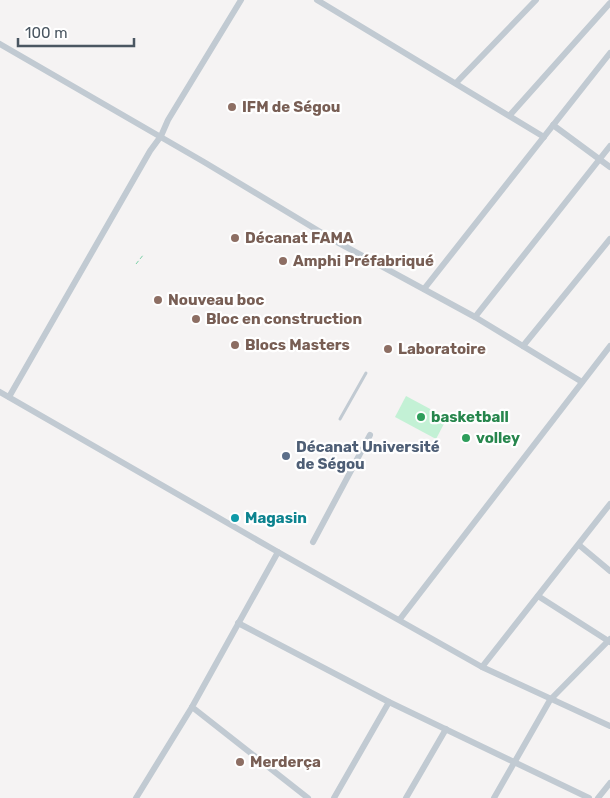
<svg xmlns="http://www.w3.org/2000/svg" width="610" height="798" font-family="Rubik,sans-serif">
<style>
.pitch{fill:#c3f1d5}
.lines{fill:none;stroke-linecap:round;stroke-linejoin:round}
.path{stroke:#7ad0a6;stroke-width:1;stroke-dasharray:4 2.5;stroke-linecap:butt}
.service{stroke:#c1cad2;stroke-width:3}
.minor{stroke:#c1cad2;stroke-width:6}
.education-dot{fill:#8d6e63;stroke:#fff;stroke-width:2}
.leisure-dot{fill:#2e9e5b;stroke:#fff;stroke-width:2}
.service-dot{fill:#5c6f8a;stroke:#fff;stroke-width:2}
.culture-dot{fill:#0f9aa8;stroke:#fff;stroke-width:2}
.labels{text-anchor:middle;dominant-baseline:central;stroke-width:4.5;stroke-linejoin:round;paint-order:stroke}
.education-label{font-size:15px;font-weight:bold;fill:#785e54;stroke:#fff;text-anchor:start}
.leisure-label{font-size:15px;font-weight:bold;fill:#27864d;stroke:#fff;text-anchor:start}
.service-label{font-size:15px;font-weight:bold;fill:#4e5e75;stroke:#fff;text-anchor:start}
.culture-label{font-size:15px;font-weight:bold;fill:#0d838f;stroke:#fff;text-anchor:start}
</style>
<rect width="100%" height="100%" fill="#f5f3f3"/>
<polygon class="pitch" points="406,396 447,418 436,439 395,417"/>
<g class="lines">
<polyline class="path" points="136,264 144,254"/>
<polyline class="service" points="340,419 366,373"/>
<g class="minor">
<polyline points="317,0 544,137"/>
<polyline points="0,44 204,162 337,242 475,317 582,382"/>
<polyline points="456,83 536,0"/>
<polyline points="510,115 610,3"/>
<polyline points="553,125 610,167"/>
<polyline points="424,289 610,53"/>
<polyline points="475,317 610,146"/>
<polyline points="523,346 610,239"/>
<polyline points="0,392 278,552 482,667 610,726"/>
<polyline points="9,397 150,151 161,136 168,120 241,0"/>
<polyline points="313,542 370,435"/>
<polyline points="579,545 610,571"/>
<polyline points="278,552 192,707 308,798"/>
<polyline points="538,596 610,642"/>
<polyline points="400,619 610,346"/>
<polyline points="238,623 389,702 589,798"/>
<polyline points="482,667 610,504"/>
<polyline points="136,798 192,707"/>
<polyline points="334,798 389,702"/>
<polyline points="406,798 446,729"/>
<polyline points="494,798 550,700 610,639"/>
<polyline points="598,798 610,783"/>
</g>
</g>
<g class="education-dot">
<circle cx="232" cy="107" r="5"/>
<circle cx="235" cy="238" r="5"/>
<circle cx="283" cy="261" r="5"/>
<circle cx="158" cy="300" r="5"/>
<circle cx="196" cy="319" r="5"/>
<circle cx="235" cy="345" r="5"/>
<circle cx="388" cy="349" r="5"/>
<circle cx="240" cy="762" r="5"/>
</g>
<g class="leisure-dot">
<circle cx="421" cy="417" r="5"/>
<circle cx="466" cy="438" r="5"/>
</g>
<circle class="service-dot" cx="286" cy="456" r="5"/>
<circle class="culture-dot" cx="235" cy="518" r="5"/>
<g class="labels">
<g class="education-label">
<text x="242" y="107">IFM de Ségou</text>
<text x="245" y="238">Décanat FAMA</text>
<text x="293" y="261">Amphi Préfabriqué</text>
<text x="168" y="300">Nouveau boc</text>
<text x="206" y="319">Bloc en construction</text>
<text x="245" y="345">Blocs Masters</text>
<text x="398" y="349">Laboratoire</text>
<text x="250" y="762">Merderça</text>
</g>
<g class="leisure-label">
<text x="431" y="417">basketball</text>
<text x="476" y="438">volley</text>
</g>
<g class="service-label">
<text x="296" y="447">Décanat Université<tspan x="296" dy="17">de Ségou</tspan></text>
</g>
<g class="culture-label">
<text x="245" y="518">Magasin</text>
</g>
</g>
<path d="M18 38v8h116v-8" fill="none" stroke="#4a5661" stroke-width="2.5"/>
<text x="25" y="38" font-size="15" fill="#4a5661" stroke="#ffffff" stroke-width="4" paint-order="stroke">100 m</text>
</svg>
